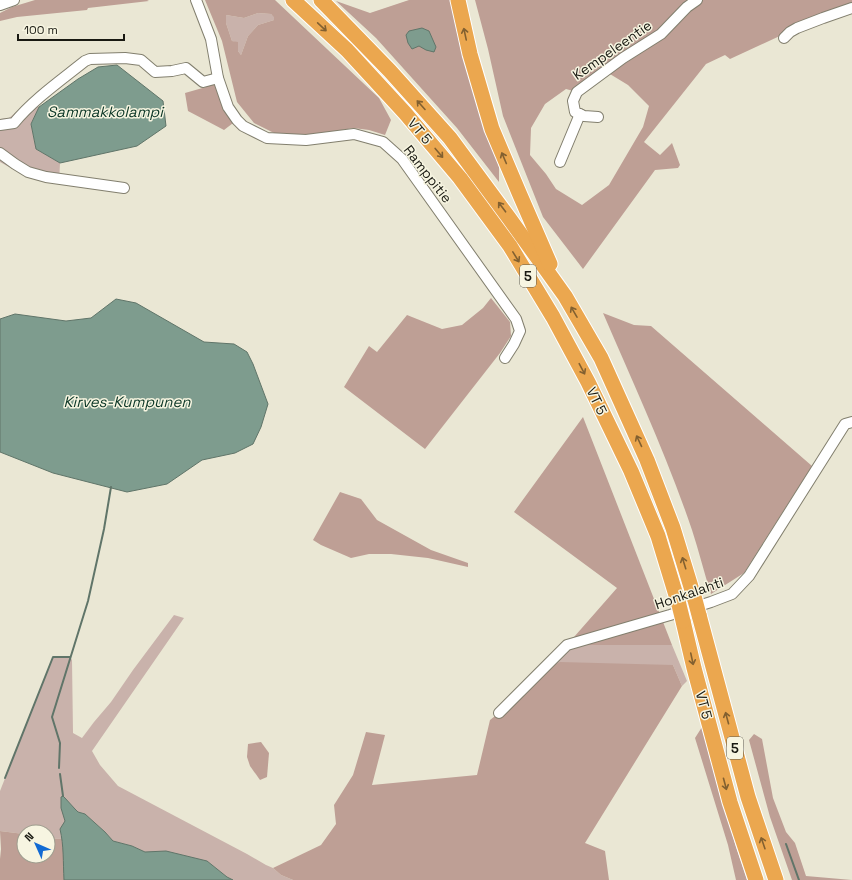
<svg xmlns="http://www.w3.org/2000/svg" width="852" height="880" font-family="'Space Grotesk',sans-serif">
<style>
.green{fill:#c9b2ab}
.forest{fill:#be9f95;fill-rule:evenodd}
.water{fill:#7e9c8e;stroke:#607569}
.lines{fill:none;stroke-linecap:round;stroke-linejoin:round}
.stream{stroke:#607569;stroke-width:2}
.minor-casing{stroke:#827f6e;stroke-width:12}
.highway-casing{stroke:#fff;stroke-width:17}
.minor{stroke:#fff;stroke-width:10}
.highway{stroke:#eba74f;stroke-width:15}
.highway-bridge-casing{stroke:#fff;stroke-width:17;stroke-linecap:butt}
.highway-bridge{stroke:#eba74f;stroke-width:15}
.oneway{stroke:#826030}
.labels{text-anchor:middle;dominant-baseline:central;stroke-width:3;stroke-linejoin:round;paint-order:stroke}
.shield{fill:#f7f5e1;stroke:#5c5b50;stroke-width:1}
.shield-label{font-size:13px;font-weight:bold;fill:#191912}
.street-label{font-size:14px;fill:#191912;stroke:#f7f5e1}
.water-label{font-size:15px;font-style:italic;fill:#0c3727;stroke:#f7f5e1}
</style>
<rect width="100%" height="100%" fill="#eae7d4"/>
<g class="green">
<polygon points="258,13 271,14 275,17 274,20 258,25 248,36 241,55 238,51 238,43 232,41 226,23 226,15 244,18"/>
<polygon points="32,99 39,107 31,124 36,149 60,163 59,184 22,174 0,162 0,119 9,118"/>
<path d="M174,615L184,618L92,751L100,765L118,786L247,854L266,865L273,868L281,875L293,880H233L227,877L207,861L145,852L132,846L113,841L105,832L85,814L78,812L75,809L65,798L61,797C61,812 62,813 73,822L64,880L62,839L48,838V832H24V834L0,831V791L53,657H70L72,660L73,733L82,738L94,722L111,702L133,670Z"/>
<polygon points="567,645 672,645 687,681 682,686 673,665 541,671"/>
</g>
<g class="forest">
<polygon points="35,0 147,0 149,1 88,8 87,10 17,17 0,21 0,13 12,7"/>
<path d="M205,0H275L379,98L391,120L385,135L369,130L353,128L326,133L298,135L276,134L254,123L237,102L222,41ZM258,13L271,14L274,17V20L258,25L248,36L241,55L238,51V42L232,41L226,23V15L244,18Z"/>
<polygon points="409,0 452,0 499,167 499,182 457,128 376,38 336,1 370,13"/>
<path d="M475,0H852V8L797,28L730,59L725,55L706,64L644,142L660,155L672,143L680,165L678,168L655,170L583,269L543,217L503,116L488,49ZM605,71L628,85L649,106L643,127L609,185L582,205L556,189L546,174L530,155L531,128L545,104L566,89L577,92Z"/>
<polygon points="218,78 237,120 224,130 188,111 185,93 206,87"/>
<polygon points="491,298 510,322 511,336 500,353 425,449 344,387 369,346 377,352 407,315 442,329 462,325 483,308"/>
<path d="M603,313L634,325L651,326L812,466L744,573L711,594C704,573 699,551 692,530C667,456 634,385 603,313Z"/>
<polygon points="583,417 672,645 567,645 617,588 514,512"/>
<polygon points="340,492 361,499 377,520 431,550 468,563 468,567 428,558 391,554 369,554 351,558 321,545 313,540"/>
<polygon points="560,662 673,665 682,686 585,843 605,851 609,880 293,880 281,875 273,868 321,845 336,824 334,805 353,775 366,732 385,735 372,785 477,775 490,720 499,713 541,671"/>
<polygon points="702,727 736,847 747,880 736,880 728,845 695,738"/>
<polygon points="754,734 762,739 773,798 786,832 795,843 806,876 852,880 792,880 770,817 749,740"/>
<polygon points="261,742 269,753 267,777 260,780 250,766 247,757 248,744"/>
<polygon points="0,831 24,834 24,856 48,856 48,838 62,839 64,853 64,880 0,880 0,859 1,849"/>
</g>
<g class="water">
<polygon points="422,28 429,31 436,47 434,52 426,50 419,46 412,49 408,43 406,35 409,31"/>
<polygon points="117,65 163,101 166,126 137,146 60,163 36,149 31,124 39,107 78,79 98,67"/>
<polygon points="116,299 136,303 204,342 234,344 247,352 253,364 268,404 261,427 253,444 235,453 202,460 167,484 127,492 53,473 0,452 0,319 15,314 66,321 91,318"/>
<path d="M63,796L65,798L75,809L78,812L85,814L105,832L113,841L132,846L145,852L166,851L207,861L227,877L233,880H64C63,862 64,846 60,829L65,821L61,808V797Z"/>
</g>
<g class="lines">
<g class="stream">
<polyline points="59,768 60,743 52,717 88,601 104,529 111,487"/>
<polyline points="60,774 63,796"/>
<polyline points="5,778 53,657 70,657"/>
<polyline points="786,844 799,880"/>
</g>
<defs>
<g id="minor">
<polyline points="196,0 211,39 218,78 228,107 237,120 243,126 267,138 306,140 354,134 383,142 402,159 516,319 520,331 514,344 505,358"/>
<polyline points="0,5 14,0"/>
<polyline points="784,38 790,32 797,28 823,18 852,8"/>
<polyline points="598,117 584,116 575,112 573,101 577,92 623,58 661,34 687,7 697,0"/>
<path d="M0,125L14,123C34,99 60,81 85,61L90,59L125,58L141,60L155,72L172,71L186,68L203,82L218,78"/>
<polyline points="0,153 15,164 28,172 46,177 124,188"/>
<polyline points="560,162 580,114"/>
<polyline points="499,713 567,645 670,615 711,602 732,594 749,576 845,424 852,422"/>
</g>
<g id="highway">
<polyline points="293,0 347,50 405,113 460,178 510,246 553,317 588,382 631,471 658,536 679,605"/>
<polyline points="321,0 390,71 450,138 509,218 565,296 601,358 647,460 673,528 695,600"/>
<polyline points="458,0 470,54 492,129 520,195 550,264"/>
<polyline points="699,615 748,797 776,880"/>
<polyline points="683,621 694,668 730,802 756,880"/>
</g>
</defs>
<use href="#minor" class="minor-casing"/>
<use href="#highway" class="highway-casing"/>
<use href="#minor" class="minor"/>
<use href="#highway" class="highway"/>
<defs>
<g id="highway-bridge">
<polyline points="695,600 699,615"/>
<polyline points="679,605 683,621"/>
</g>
</defs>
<use href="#highway-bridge" class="highway-bridge-casing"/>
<use href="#highway-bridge" class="highway-bridge"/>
</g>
<defs><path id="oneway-shaft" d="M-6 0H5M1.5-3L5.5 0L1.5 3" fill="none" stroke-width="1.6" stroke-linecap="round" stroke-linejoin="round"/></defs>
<g class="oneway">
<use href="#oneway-shaft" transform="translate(322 27) rotate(43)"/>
<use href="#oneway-shaft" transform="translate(465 34) rotate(-102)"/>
<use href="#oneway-shaft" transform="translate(421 105) rotate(-132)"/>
<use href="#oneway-shaft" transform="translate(439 153) rotate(50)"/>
<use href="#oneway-shaft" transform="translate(504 158) rotate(-113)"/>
<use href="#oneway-shaft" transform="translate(502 207) rotate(-127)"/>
<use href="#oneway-shaft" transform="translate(516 257) rotate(58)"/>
<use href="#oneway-shaft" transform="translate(574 312) rotate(-120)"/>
<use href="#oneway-shaft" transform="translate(582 369) rotate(62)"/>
<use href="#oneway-shaft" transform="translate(639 441) rotate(-115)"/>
<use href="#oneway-shaft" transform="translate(684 563) rotate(-107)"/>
<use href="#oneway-shaft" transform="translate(692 659) rotate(78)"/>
<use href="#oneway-shaft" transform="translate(727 718) rotate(-105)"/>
<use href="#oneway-shaft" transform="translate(725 784) rotate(75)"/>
<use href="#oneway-shaft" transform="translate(763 843) rotate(-109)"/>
</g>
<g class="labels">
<g class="shield">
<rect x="520" y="265" width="16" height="22" rx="3"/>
<rect x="727" y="737" width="16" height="22" rx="3"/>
</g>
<g class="shield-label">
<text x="528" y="276">5</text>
<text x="735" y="748">5</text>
</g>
<g class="street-label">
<text transform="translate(612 50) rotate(-35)">Kempeleentie</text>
<text transform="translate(420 131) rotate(50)">VT 5</text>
<text transform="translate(428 174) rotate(52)">Ramppitie</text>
<text transform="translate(597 401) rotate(64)">VT 5</text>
<text transform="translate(689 593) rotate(-19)">Honkalahti</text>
<text transform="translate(704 705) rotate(75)">VT 5</text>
</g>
<g class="water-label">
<text x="105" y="111">Sammakkolampi</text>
<text x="127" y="401">Kirves-Kumpunen</text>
</g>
</g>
<g transform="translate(36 844) rotate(315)"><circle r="19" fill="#f7f5e1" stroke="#9e9d8e"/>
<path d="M0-3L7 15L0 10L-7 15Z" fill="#116ad3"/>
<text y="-6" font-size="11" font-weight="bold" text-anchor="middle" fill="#191912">N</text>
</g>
<path d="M18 34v6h106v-6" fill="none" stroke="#191912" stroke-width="2"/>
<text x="24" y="34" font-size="12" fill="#191912" stroke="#f7f5e1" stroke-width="3" paint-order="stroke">100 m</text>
</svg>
